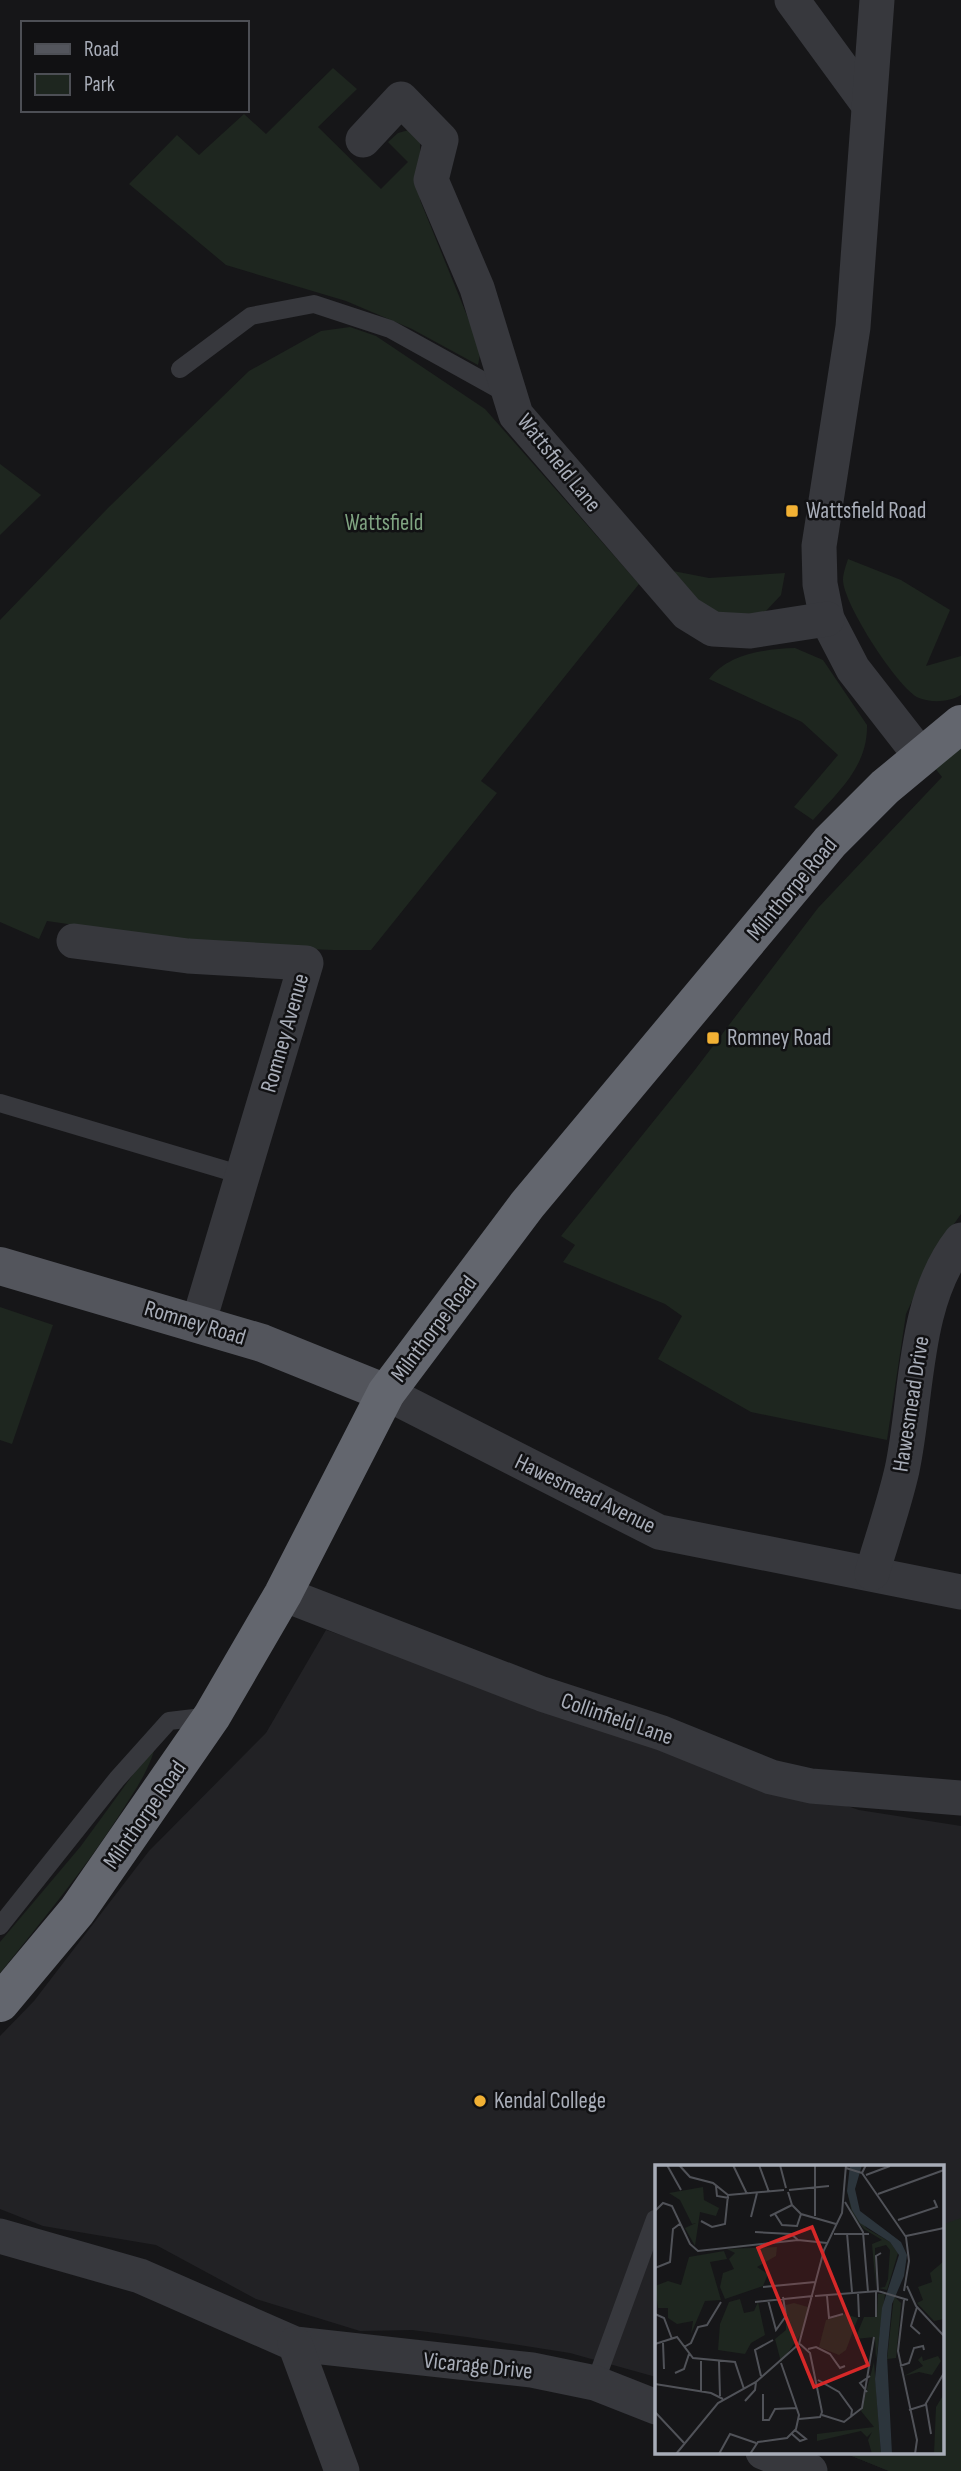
<svg xmlns="http://www.w3.org/2000/svg" width="961" height="2471" font-family="'Sofia Sans Condensed',sans-serif">
<style>
.built{fill:#222225}
.green{fill:#1e261f}
.lines{fill:none;stroke-linecap:round;stroke-linejoin:round}
.lane{stroke:#37383d;stroke-width:18}
.street{stroke:#37383d;stroke-width:35}
.primary{stroke:#53555c;stroke-width:38}
.highway{stroke:#63666e;stroke-width:38}
.poi-dot{fill:#f2b134;stroke:#111113;stroke-width:2.5}
.labels{text-anchor:middle;dominant-baseline:central;stroke-width:5;stroke-linejoin:round;paint-order:stroke}
.street-label{font-size:23px;fill:#a8adb8;stroke:#111113}
.poi-label{font-size:23px;fill:#a8adb8;stroke:#111113;text-anchor:start}
.park-label{font-size:23px;fill:#7fa381;stroke:#111113}
.inset-road{fill:none;stroke:#505258;stroke-width:2}
.view{fill:#d62828;fill-opacity:0.15;stroke:#d62828;stroke-width:3.5}
.inset-edge{fill:none;stroke:#a8adb8;stroke-width:3.5}
</style>
<rect width="100%" height="100%" fill="#161618"/>
<polygon class="built" points="326,1630 859,1810 961,1826 961,2471 889,2471 842,2452 942,2452 942,2166 656,2166 656,2377 570,2353 467,2337 412,2330 360,2331 256,2299 156,2245 43,2226 0,2209 0,2036 34,2001 149,1851 266,1733"/>
<g class="green">
<polygon points="333,68 357,89 318,127 381,189 408,162 388,142 398,133 409,130 420,139 420,200 481,350 478,365 412,329 346,301 226,265 129,184 177,135 199,155 244,114 266,134"/>
<path d="M350,327L376,336L485,409L639,584L481,781L497,793L371,950C262,951 154,937 47,921L39,939L0,922V620L108,508L249,371L321,331Z"/>
<polygon points="0,464 41,495 0,535"/>
<path d="M848,559L901,580L950,610L926,666L961,656V695C950,702 931,703 919,698C898,689 843,603 843,580C843,574 846,565 848,559Z"/>
<polygon points="668,570 709,578 785,573 781,595 765,612 726,618 698,606"/>
<path d="M795,648L823,660L867,725C868,766 839,791 813,820L794,807L838,755L802,722L709,679C728,654 764,649 795,648Z"/>
<polygon points="961,738 961,1214 935,1251 906,1314 887,1440 751,1412 658,1359 682,1316 665,1304 563,1262 575,1245 561,1236 694,1071 818,908 942,777 931,763"/>
<polygon points="0,1307 53,1325 12,1444 0,1440"/>
<path d="M156,1743C150,1770 135,1790 120,1814C84,1870 42,1921 0,1973V1942L81,1846Z"/>
<polygon points="961,2218 961,2471 889,2471 842,2452 942,2452 942,2225"/>
</g>
<g class="lines">
<g class="lane">
<polyline points="180,369 251,316 314,304 390,329 507,394"/>
<polyline points="0,1103 242,1175"/>
<polyline points="0,1926 117,1779 169,1721 211,1716"/>
<polyline points="595,2383 655,2219"/>
</g>
<g class="street">
<polyline points="792,0 868,104"/>
<polyline points="877,0 853,327 819,546 820,584 827,619 853,669 920,755"/>
<polyline points="363,140 401,99 441,140 431,180 477,288 516,415 687,613 713,629 750,631 827,619"/>
<polyline points="74,941 188,956 306,963 198,1324"/>
<polyline points="386,1393 659,1532 961,1592"/>
<path d="M872,1573C882,1539 894,1505 902,1470C918,1395 912,1303 961,1240"/>
<polyline points="283,1594 542,1694 662,1733 771,1777 811,1786 961,1798"/>
<polyline points="0,2236 140,2276 295,2344 532,2370 595,2383 656,2407"/>
<polyline points="295,2344 342,2471"/>
<polyline points="763,2452 810,2471"/>
</g>
<polyline class="primary" points="0,1266 262,1343 386,1393"/>
<polyline class="highway" points="0,2003 77,1911 212,1716 283,1594 386,1393 527,1205 830,842 885,787 961,724"/>
</g>
<g class="poi-dot">
<rect x="785" y="504" width="14" height="14" rx="3.5"/>
<rect x="706" y="1031" width="14" height="14" rx="3.5"/>
<circle cx="480" cy="2101" r="7"/>
</g>
<g class="labels">
<g class="street-label">
<text transform="translate(559 463) rotate(51)">Wattsfield Lane</text>
<text transform="translate(792 889) rotate(-50)">Milnthorpe Road</text>
<text transform="translate(285 1033) rotate(-74)">Romney Avenue</text>
<text transform="translate(195 1323) rotate(17)">Romney Road</text>
<text transform="translate(434 1329) rotate(-53)">Milnthorpe Road</text>
<text transform="translate(911 1404) rotate(-81)">Hawesmead Drive</text>
<text transform="translate(585 1494) rotate(26)">Hawesmead Avenue</text>
<text transform="translate(617 1719) rotate(19)">Collinfield Lane</text>
<text transform="translate(145 1815) rotate(-55)">Milnthorpe Road</text>
<text transform="translate(478 2366) rotate(6)">Vicarage Drive</text>
</g>
<g class="poi-label">
<text x="806" y="511">Wattsfield Road</text>
<text x="727" y="1038">Romney Road</text>
<text x="494" y="2101">Kendal College</text>
</g>
<g class="park-label">
<text x="384" y="523">Wattsfield</text>
</g>
</g>
<g transform="translate(655 2165)">
<rect width="289" height="289" fill="#161618"/>
<path d="M48,22L49,35L64,43L61,51L45,47L40,81L30,63L41,58L37,59L25,35L14,28ZM192,26L211,63L235,77L243,88L232,125L224,123L230,122L233,114L235,85L231,80L220,83L221,123L217,79L227,75L209,64L197,49ZM122,82L121,91L102,102L113,109L108,121L70,134L65,122L68,108L79,104L74,94L80,88L72,84ZM69,86L72,94L55,97L66,135L50,136L36,169L38,156L22,159L13,153V143H3L0,121L13,116L26,120L34,92ZM289,96V154L279,156L262,138L268,135L263,122L277,117L275,108ZM223,129H230L221,196L220,172L200,174L209,152H222ZM239,131L246,138L241,193L232,194ZM85,134L89,148L99,146L103,137L110,170L96,178L90,189L63,185L65,159L74,137ZM139,138L153,142L147,168L126,197L120,174L131,165V140ZM190,149L203,153L191,185L184,190L164,182L171,155ZM267,191L268,196L283,191L286,196L277,210L264,207L249,211L268,201L263,195ZM219,197L226,289H217L213,275L217,267L212,272L206,266L162,276V269L219,262L206,246ZM289,229V287L279,289L281,242Z" fill="#1e261f"/>
<path d="M195,0H207L200,24L205,46L246,77L252,90L249,111L237,139L232,191L237,289H226L220,214L227,143L244,90L235,77L205,58L197,45L192,26Z" fill="#2c353c"/>
<path class="inset-road" d="M12,0L26,25M24,0L35,12L58,18L73,30M78,0L92,29M104,0L114,27M125,0L131,23M191,3L207,8L211,0M207,8L251,72L254,96L249,126M211,10L235,1M61,21L62,31L74,33M134,25L174,21M133,27L137,40L146,49L181,59M223,29L289,5M73,30L129,25M190,37L208,67L213,127M0,46L8,38L17,41L35,79L43,86L143,75L172,78M120,49L127,60L142,61L146,49M115,51L137,40M160,51V0M96,52L102,28M243,55L282,42L279,35M46,56L57,62L70,59L73,30M100,67L136,69L143,75M192,68L197,127M179,69H214M251,71L289,63M0,103L15,97L18,64L26,58M252,121L261,141L289,171M108,122L160,117M223,126L221,91L226,88M203,128L204,152M160,131L223,126L253,135M172,131L174,153L188,149M113,135L121,165L131,151L128,132M249,135L243,186L262,275L260,289M100,137L158,131M262,142L256,161L265,169M0,149L9,153L17,174M221,152V126M8,178L9,204M0,179L22,172L38,193L80,197L89,224M29,182L36,178L43,162L52,160L66,137M153,184L161,182L175,189L185,203L190,201M64,196L65,231M245,201L254,198L259,183L268,181L269,185M20,208L29,204L34,189M106,211L100,185L118,175M163,215L184,227L197,245L196,252M0,219L56,228L68,234M46,226V196M212,227L205,218L215,211M108,229V255H114L120,244L142,243M90,236L100,225L101,217M271,239L276,269M254,245L270,240L289,208M0,247L30,279M167,250L189,257L207,243L219,172M144,254L165,252L167,247L155,188L145,179M137,269L145,276L151,274L140,265M21,289L63,238L101,217L144,179L169,85L187,48L191,0M64,289L75,269L101,278M95,289L103,277L132,273L141,264L144,250L126,198"/>
<path class="view" d="M157,62L213,200L159,222L103,83Z"/>
<rect width="289" height="289" class="inset-edge"/>
</g>
<rect x="21" y="21" width="228" height="91" fill="#111113" stroke="#4d4f55" stroke-width="2"/>
<rect x="35" y="44" width="35" height="10" fill="#53555c" stroke="#4d4f55" stroke-width="2"/>
<text x="84" y="56" font-size="21" fill="#a8adb8">Road</text>
<rect x="35" y="74" width="35" height="21" fill="#1e261f" stroke="#4d4f55" stroke-width="2"/>
<text x="84" y="91" font-size="21" fill="#a8adb8">Park</text>
</svg>
